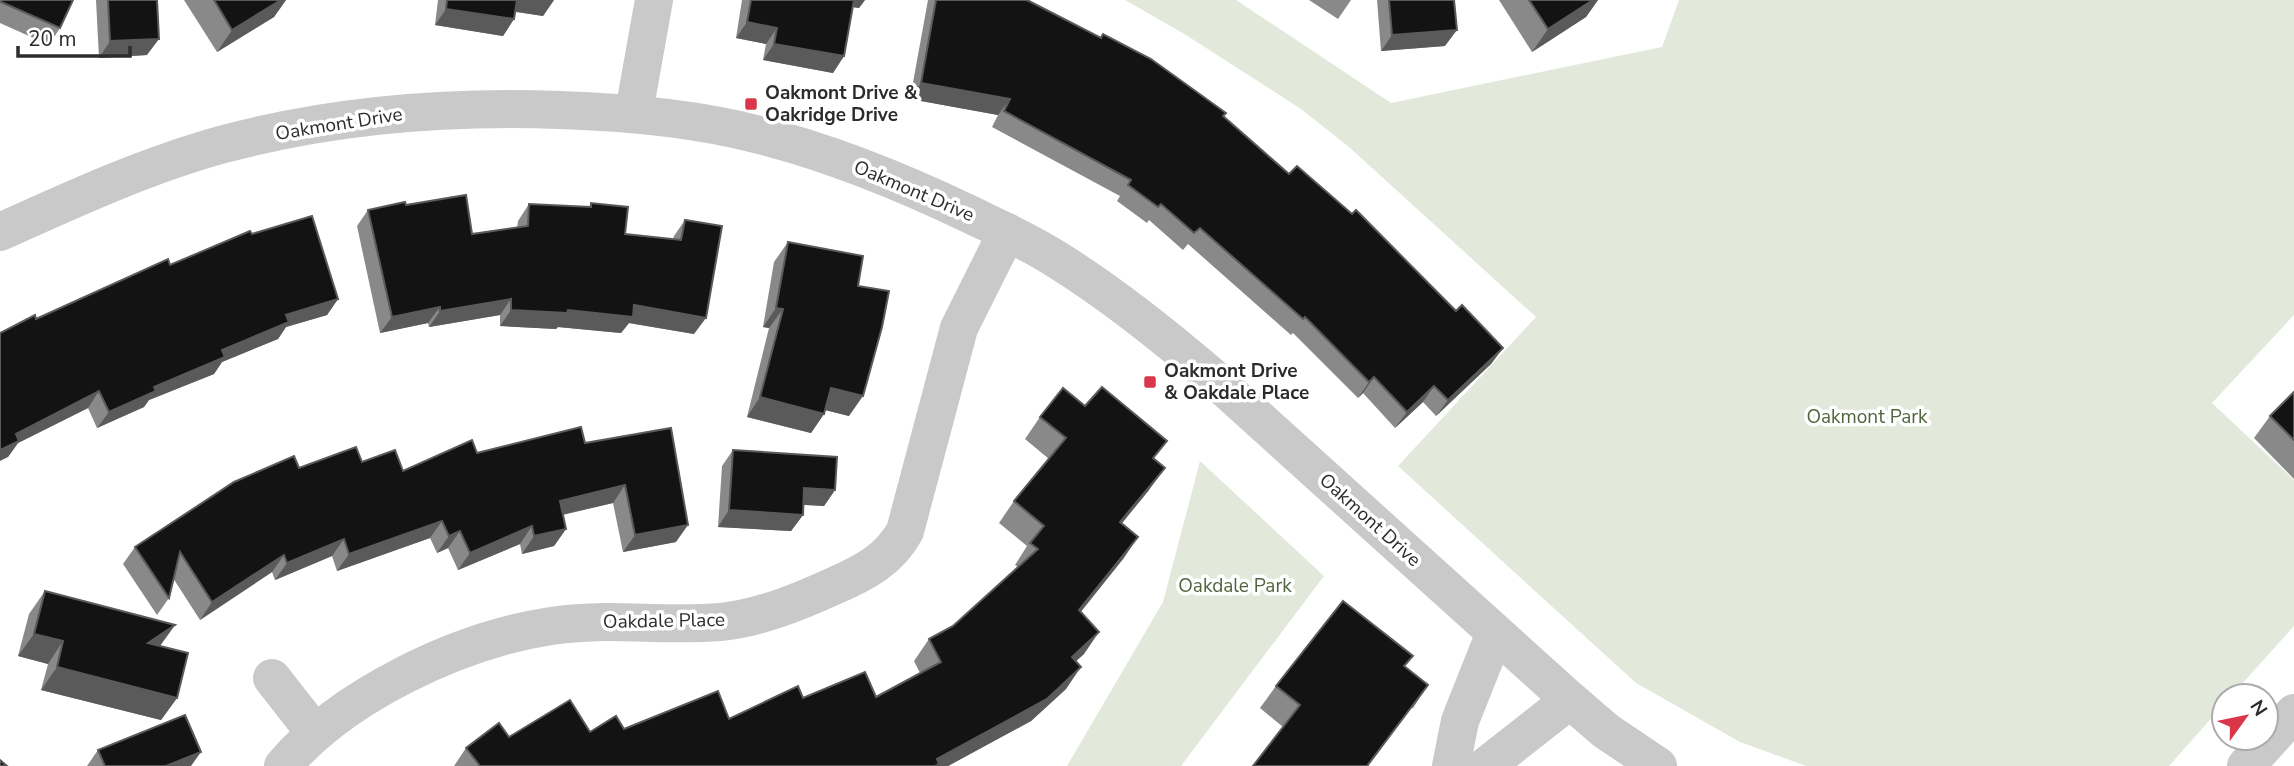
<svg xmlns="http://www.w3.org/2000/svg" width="2294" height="766" font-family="'Nunito Sans',sans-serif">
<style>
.green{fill:#e2e9da}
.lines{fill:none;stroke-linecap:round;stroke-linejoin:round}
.minor{stroke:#c9c9c9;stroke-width:38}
.tertiary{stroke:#c9c9c9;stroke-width:38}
.wall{fill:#898989}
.shaded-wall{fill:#5a5a5a}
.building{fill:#131313;stroke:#5a5a5a;stroke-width:2}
.poi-dot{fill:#d93749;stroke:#fff;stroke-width:2.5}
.labels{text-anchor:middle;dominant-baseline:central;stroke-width:7;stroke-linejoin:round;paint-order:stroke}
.poi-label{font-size:19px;font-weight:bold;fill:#2c2c2c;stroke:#fff;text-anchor:start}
.street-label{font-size:19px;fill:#2c2c2c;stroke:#fff}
.park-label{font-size:19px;fill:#50643c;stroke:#fff}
</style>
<rect width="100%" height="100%" fill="#fff"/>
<g class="green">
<polygon points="1125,0 1236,0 1391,103 1662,47 1679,0 2294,0 2294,315 2212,403 2294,480 2294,626 2231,696 2224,696 2224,704 2169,766 1806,766 1740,742 1636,683 1398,466 1536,317 1349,147 1301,109 1186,35"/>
<polygon points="1200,461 1324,576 1181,766 1067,766 1163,602"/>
</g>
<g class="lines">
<g class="minor">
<polyline points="272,678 315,733"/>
<path d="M283,766C343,695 459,640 551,626C607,617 663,627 720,622C760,618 799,602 836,585C864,573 890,559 905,531L959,328L1007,232"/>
<polyline points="1451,766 1460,721 1495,633"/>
<polyline points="1486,766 1570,700"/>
</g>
<g class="tertiary">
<polyline points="634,112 654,0"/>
<path d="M0,232C73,199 147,165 224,144C334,115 447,106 560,110C627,112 694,118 760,135C831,153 900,181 967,213C998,228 1030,242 1059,261C1112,294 1162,334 1210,375L1570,700L1606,731L1658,766"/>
<polyline points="2246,766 2294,713"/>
</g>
</g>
<g class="wall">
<polygon points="0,0 73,0 60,28 49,45 0,23"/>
<polygon points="96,0 157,0 147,55 99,58"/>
<polygon points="184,0 286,0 274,17 217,52"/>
<polygon points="438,0 554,0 543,16 515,12 514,19 503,36 435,25"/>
<polygon points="742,0 865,0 859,8 853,7 844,56 833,73 763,60 766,44 736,38"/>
<polygon points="928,0 1025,0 1101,38 1103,34 1223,116 1289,174 1503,348 1491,364 1436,416 1423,402 1395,428 1363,393 1358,398 1293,333 1291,335 1188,244 1183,250 1149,220 1147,223 1117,201 1120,196 992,127 998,115 910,99"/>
<polygon points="1309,0 1351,0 1338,19"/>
<polygon points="1377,0 1454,0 1445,46 1381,51"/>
<polygon points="1499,0 1598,0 1586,17 1532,52"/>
<polygon points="591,203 625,234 673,239 674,236 685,220 694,334 629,323 621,333 558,327 556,329 500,326 500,315 429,327 428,323 380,333 357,226 368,210 406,205 472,234 517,228 518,221 529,204 589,207"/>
<polygon points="252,234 338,299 327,315 286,327 278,339 222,362 214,374 149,400 144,407 97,428 88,408 18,443 8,457 36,319 170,265"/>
<polygon points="788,242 858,286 849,416 825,410 824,414 811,433 747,417 769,328 763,327 774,262"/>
<polygon points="2294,392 2294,479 2254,438 2270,416"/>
<polygon points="1085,406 1155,459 1149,490 1122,523 1138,537 1123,559 1081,612 1084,654 1076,661 1066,689 1031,721 948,766 454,766 466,748 509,737 590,732 729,719 803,698 876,697 920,673 914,661 929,639 953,626 1018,567 1015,565 1027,546 999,523 1014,501 1049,459 1025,439 1040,417"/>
<polygon points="671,428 676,542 623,552 613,503 563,515 566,529 554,546 522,554 520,544 458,570 448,548 437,553 430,538 337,571 332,556 275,580 272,572 200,620 173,578 169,598 157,615 123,564 135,547 299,468 362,462 403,471 477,453 585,443"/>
<polygon points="733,450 835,490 824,506 803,505 803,515 791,531 718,527 722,466"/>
<polygon points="45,591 175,625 160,646 177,698 161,720 41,690 48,664 18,656 29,614"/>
<polygon points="1405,667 1428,685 1413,708 1283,727 1260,708 1276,686"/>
<polygon points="98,750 191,766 87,766"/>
</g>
<g class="shaded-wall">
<polygon points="281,0 286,0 274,17 217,52 232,30"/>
<polygon points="514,0 554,0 543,16 507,10"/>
<polygon points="849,0 865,0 859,8 845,6"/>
<polygon points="1592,0 1598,0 1586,17 1532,52 1548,29"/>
<polygon points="446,9 514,19 503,36 435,25"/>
<polygon points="747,22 777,28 766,44 736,38"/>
<polygon points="1457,30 1445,46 1381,51 1392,35"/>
<polygon points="159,39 147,55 99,58 110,41"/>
<polygon points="774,44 844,56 833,73 763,60"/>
<polygon points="921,83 1010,99 998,115 910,99"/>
<polygon points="338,299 327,315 286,327 278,339 222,362 214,374 149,400 144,407 97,428 109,412 286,315"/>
<polygon points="511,299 500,315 429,327 440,311"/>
<polygon points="634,305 706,318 694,334 629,323 621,333 558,327 556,329 500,326 511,310 568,310"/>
<polygon points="440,307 428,323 380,333 392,317"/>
<polygon points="776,308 783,309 769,328 763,327"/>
<polygon points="1503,348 1491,364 1436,416 1448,400"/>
<polygon points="1374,377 1363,393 1358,398 1369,382"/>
<polygon points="1434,386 1423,402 1395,428 1407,412"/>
<polygon points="831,388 863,396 849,416 817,408"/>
<polygon points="99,391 88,408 18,443 8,457 0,461 0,450 16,434"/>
<polygon points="760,397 824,414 811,433 747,417"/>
<polygon points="1165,468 1149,490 1105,544 1120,522"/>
<polygon points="625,485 613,503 547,518 560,501"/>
<polygon points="804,488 835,490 824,506 793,504"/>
<polygon points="729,510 803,515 791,531 718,527"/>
<polygon points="442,521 430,538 337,571 349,554"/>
<polygon points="688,525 676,542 623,552 635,535"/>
<polygon points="532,526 520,544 458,570 470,553"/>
<polygon points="566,529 554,546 522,554 534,536"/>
<polygon points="460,531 448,548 437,553 449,536"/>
<polygon points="1138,537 1123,559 1064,632 1079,610"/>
<polygon points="344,539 332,556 275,580 287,563"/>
<polygon points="284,555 272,572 200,620 212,602"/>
<polygon points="175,625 159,647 148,643"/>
<polygon points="1099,632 1084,654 1056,679 1072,657"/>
<polygon points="34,634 63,641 48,664 18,656"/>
<polygon points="57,667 177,698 161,720 41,690"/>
<polygon points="1081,667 1066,689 1031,721 948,766 932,766 937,759"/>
<polygon points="1428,685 1368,766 1367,766"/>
<polygon points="201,752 191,766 166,766"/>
</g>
<g class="building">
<polygon points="2,0 73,0 60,28 1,2"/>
<polygon points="108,0 157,0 159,39 110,41"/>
<polygon points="214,0 281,0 232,30"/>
<polygon points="447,0 517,0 514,19 446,9"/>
<polygon points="751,0 854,0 844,56 774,44 777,28 747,22"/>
<polygon points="936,0 1025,0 1029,1 1101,38 1103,34 1151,59 1226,113 1223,116 1289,174 1297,166 1352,214 1356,210 1456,311 1462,305 1503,348 1448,400 1434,386 1407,412 1374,377 1369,382 1305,317 1303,319 1200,228 1194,233 1161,204 1158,207 1128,185 1131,180 1004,111 1010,99 921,83"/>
<polygon points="1389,0 1454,0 1457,30 1392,35"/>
<polygon points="1529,0 1593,0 1548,29"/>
<polygon points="466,195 472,234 528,226 529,204 591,207 591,203 628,207 625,234 681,240 685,220 722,226 706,318 634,305 633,317 568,310 567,313 511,310 511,299 440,311 440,307 392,317 368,210 405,202 406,205"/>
<polygon points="312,216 338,299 286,315 289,322 222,350 225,357 154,387 156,391 109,412 99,391 16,434 19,441 0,450 0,333 35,315 36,319 168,259 170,265 250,231 252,234"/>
<polygon points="788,242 863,256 858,286 889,291 882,327 863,396 831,388 824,414 760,397 783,309 776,308"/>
<polygon points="1102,387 1167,441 1153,458 1165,468 1120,522 1138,537 1079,610 1099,632 1072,657 1081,667 1047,699 937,759 939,764 935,766 480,766 466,748 499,723 509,737 570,700 590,732 616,716 624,729 718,691 729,719 798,686 803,698 865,672 876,697 941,662 929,639 953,626 1038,549 1030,543 1044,526 1014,501 1066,438 1040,417 1063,388 1085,406"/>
<polygon points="2294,392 2294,440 2270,416"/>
<polygon points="581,427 585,443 671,428 688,525 635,535 625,485 560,501 566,529 534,536 532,526 470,553 460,531 449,536 442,521 349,554 344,539 287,563 284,555 212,602 180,552 169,598 135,547 234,482 294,456 299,468 356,447 362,462 395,450 403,471 472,440 477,453"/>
<polygon points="733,450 837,457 835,490 804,488 803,515 729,510"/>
<polygon points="45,591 175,625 148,643 188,653 177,698 57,667 63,641 34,634"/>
<polygon points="1343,601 1413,656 1404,666 1428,685 1367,766 1253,766 1300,705 1276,686"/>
<polygon points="185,715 201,752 166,766 105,766 98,750"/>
<polygon points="0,760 7,766 0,766"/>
</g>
<g class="poi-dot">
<rect x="744" y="97" width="14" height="14" rx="3.5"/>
<rect x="1143" y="375" width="14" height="14" rx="3.5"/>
</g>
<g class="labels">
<g class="poi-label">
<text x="765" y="93">Oakmont Drive &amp;<tspan x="765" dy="22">Oakridge Drive</tspan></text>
<text x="1164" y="371">Oakmont Drive<tspan x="1164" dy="22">&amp; Oakdale Place</tspan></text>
</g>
<g class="street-label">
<text transform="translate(339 124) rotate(-9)">Oakmont Drive</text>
<text transform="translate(914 191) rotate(23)">Oakmont Drive</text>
<text transform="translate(1370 520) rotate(42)">Oakmont Drive</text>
<text transform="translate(664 621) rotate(-1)">Oakdale Place</text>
</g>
<g class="park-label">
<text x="1867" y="417">Oakmont Park</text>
<text x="1235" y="586">Oakdale Park</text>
</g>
</g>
<g transform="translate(2245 717) rotate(57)"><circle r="33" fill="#ffffff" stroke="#ababab" stroke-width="2"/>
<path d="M0-5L12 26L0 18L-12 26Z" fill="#d93749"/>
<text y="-10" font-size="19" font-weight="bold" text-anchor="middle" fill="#2c2c2c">N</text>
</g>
<path d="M18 46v10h112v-10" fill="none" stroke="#2c2c2c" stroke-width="3.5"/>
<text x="28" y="46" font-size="21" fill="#2c2c2c" stroke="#ffffff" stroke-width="5" paint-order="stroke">20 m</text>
</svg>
